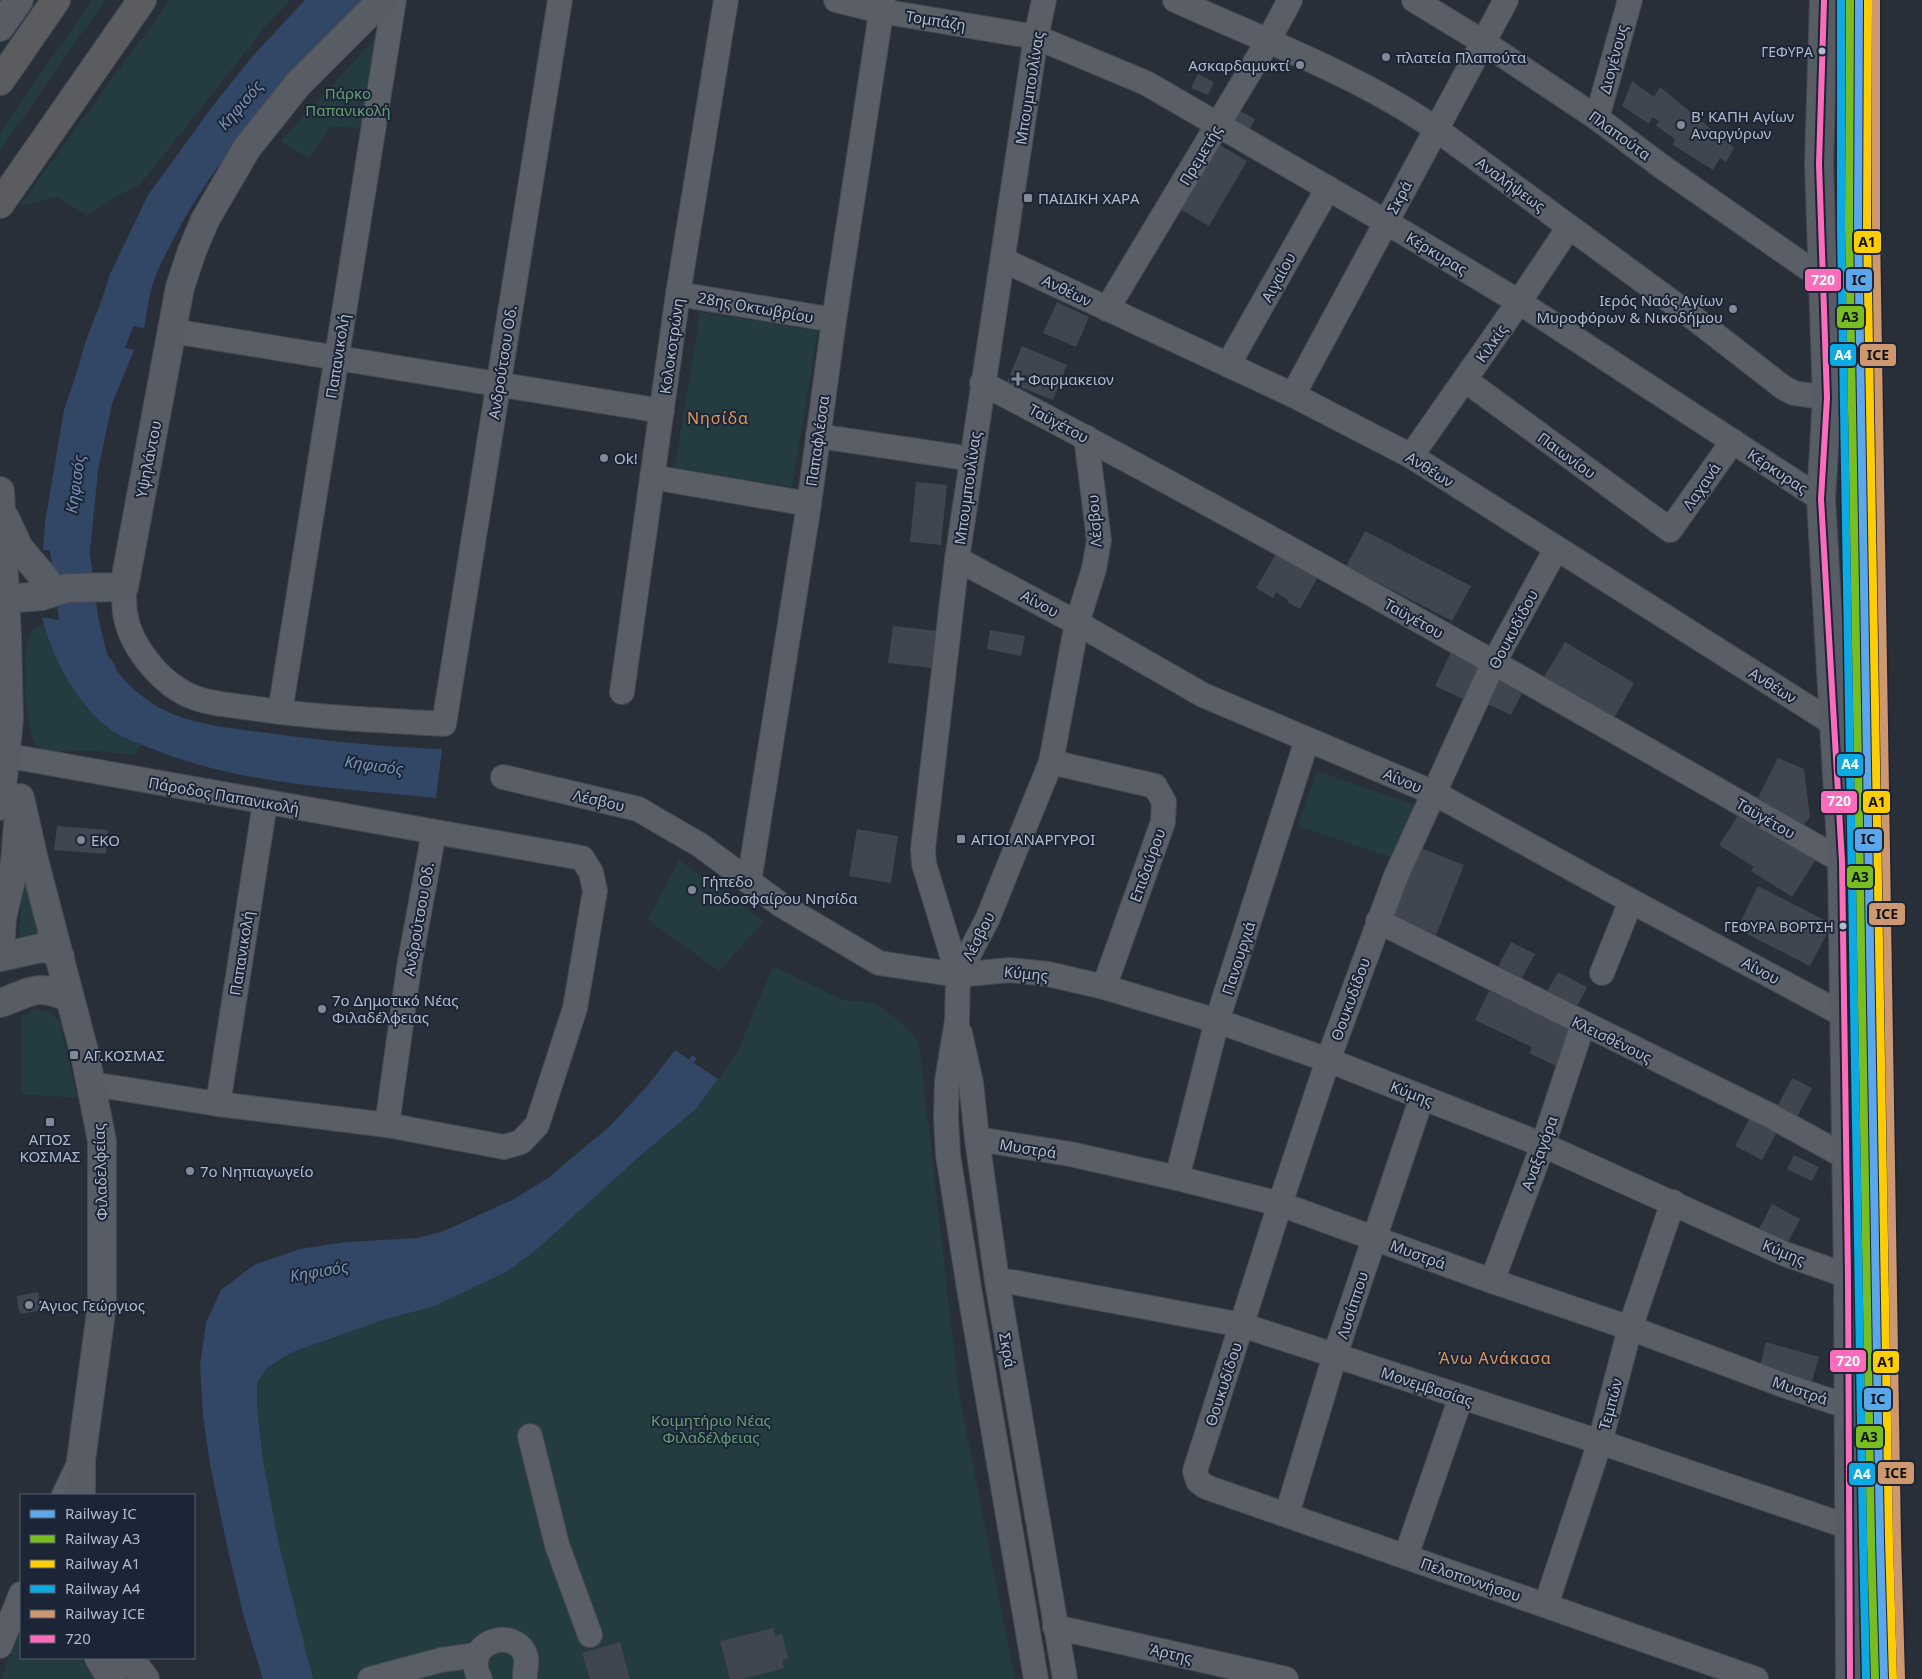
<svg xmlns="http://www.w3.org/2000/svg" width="1922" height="1679" font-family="'Noto Sans',sans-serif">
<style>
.green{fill:#243b40}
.water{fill:#324665}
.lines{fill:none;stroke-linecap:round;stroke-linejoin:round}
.stream{stroke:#324665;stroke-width:6}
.river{stroke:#324665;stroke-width:39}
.building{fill:#40464f}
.street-casing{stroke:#454a52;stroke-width:26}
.secondary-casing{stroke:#454a52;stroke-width:30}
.highway-casing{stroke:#454b55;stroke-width:30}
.street{stroke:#595e67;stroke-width:24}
.secondary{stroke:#575c65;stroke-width:28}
.highway{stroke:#5a5c60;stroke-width:28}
.bus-1-casing{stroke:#1b2535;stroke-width:10}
.bus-1{stroke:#fb6dba;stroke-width:6}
.rail-1-casing{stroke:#1b2535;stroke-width:11}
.rail-2-casing{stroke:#1b2535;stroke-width:11}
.rail-3-casing{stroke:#1b2535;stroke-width:11}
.rail-4-casing{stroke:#1b2535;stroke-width:11}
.rail-5-casing{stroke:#1b2535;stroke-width:11}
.rail-1{stroke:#5aa8eb;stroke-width:8}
.rail-2{stroke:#78be20;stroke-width:8}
.rail-3{stroke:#ffcd00;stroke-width:8}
.rail-4{stroke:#0da9e3;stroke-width:8}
.rail-5{stroke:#cd976f;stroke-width:8}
.bus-dot{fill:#b2bbcb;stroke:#1b2535;stroke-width:2}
.poi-dot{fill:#828a98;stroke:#1b2535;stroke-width:2}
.labels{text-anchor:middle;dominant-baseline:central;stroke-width:4;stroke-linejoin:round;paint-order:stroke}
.bus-label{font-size:14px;fill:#b2bbcb;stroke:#1b2535;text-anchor:end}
.street-label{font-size:15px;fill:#b2bbcb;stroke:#1b2535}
.poi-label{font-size:15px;fill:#b2bbcb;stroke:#1b2535;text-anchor:start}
.park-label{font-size:15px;fill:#669e74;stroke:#1b2535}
.water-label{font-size:16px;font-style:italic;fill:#7690b5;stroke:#1b2535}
.neighbourhood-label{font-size:16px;letter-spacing:1px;fill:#e09658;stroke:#1b2535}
.line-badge{stroke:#1b2535;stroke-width:2}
.badge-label{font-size:14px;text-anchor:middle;font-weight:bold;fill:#fff}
.pale-badge-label{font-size:14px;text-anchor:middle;font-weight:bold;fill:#111}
</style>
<rect width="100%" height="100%" fill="#282f39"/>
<g class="green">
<polygon points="92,0 105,0 0,151 0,132"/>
<polygon points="170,0 291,0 265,27 140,185 113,198 88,216 56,197 19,206"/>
<polygon points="382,31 367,129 331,126 309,158 280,142"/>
<polygon points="700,312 818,331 792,487 675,468"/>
<path d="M44,624L58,660L116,733L141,744L134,755C104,751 76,749 46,752C43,750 39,748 37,745C24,729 19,646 33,630C36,627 41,625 44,624Z"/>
<polygon points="1317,771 1417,806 1398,860 1298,826"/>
<polygon points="679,860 764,921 719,971 648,920"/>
<path d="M23,869L43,935C34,934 28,933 19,938Z"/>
<polygon points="773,966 843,1000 874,1003 901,1022 919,1043 959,1393 1015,1679 313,1679 278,1540 263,1460 257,1408 257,1383 267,1368 290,1353 383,1320 435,1306 508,1271 535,1251 639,1157 696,1109 737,1053"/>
<polygon points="36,1009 50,1012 60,1022 77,1098 21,1094 21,1022 23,1016"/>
<polygon points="21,1626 21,1658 80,1658 95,1679 1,1679"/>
</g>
<g class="water">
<path d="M305,0H363C294,75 221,147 174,238C167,252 159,265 154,280C149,295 147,312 144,328L96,319L110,274L148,195L215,103L252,57Z"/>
<polygon points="88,340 134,350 112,404 98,470 90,552 43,550 45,523 64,410"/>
<path d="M42,617L93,626C108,662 121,683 155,705C187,725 231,728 268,733C326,741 383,747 442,749L436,798C340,788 240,785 150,748C139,743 126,739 116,733C79,710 52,658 42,617Z"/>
<polygon points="675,1050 718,1079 696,1109 639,1157 535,1251 508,1271 435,1306 383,1320 290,1353 267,1368 257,1383 257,1408 263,1460 278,1540 313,1679 263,1679 244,1617 227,1546 210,1464 203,1416 200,1365 206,1323 221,1290 254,1265 300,1249 346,1242 418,1238 444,1231 514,1199 548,1178 610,1126 648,1085"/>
</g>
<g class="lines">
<polyline class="stream" points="685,1067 693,1059"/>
<g class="river">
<polyline points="91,394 104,348 133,273"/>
<polyline points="72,499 69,545 79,622 90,666 97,673"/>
</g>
</g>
<g class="building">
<polygon points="1198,74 1214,82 1208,95 1191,88"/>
<polygon points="1632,81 1654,97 1660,87 1734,148 1726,162 1720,158 1713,170 1673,145 1675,139 1656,126 1659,121 1652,117 1649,124 1622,106"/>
<polygon points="1238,110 1255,119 1245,139 1227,129"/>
<polygon points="1216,143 1247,161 1209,226 1178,208"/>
<polygon points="1057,302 1089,317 1076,347 1043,333"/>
<polygon points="1022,346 1067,365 1053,400 1007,382"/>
<polygon points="916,482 947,485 941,545 910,542"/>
<polygon points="1365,531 1471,586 1452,621 1346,566"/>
<polygon points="1280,547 1322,570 1300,609 1287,602 1288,600 1276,592 1273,598 1256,588"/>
<polygon points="893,626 937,631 932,668 888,663"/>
<polygon points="990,630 1025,636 1021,656 987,649"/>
<polygon points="1565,642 1634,683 1614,718 1544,677"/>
<polygon points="1452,650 1482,664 1465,700 1435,686"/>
<polygon points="1497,674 1525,687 1511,715 1483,702"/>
<polygon points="1778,758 1804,769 1810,817 1803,826 1758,798"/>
<polygon points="1741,811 1816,859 1792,897 1751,871 1754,867 1719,845"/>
<polygon points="57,826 108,830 106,854 54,850"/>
<polygon points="857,829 898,836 891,883 849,876"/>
<polygon points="1418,847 1464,865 1436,935 1390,917"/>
<polygon points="1758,886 1832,924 1810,966 1737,929"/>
<polygon points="1511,942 1535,954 1518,985 1495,972"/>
<polygon points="1558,972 1587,987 1572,1016 1542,1000"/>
<polygon points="1489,991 1573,1029 1556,1066 1529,1053 1532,1047 1475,1020"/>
<polygon points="1792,1078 1812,1088 1796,1119 1776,1109"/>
<polygon points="1753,1112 1780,1126 1762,1160 1735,1146"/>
<polygon points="1794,1155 1819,1167 1812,1181 1787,1169"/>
<polygon points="1772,1204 1800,1219 1784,1250 1756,1235"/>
<polygon points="38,1292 42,1310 21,1314 18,1308 17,1296"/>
<polygon points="1766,1342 1819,1357 1810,1388 1758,1374"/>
<polygon points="773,1628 775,1636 782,1634 788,1658 782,1660 784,1668 743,1679 730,1679 720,1641"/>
<polygon points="620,1642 630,1679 590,1679 582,1653"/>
</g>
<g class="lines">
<defs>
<g id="street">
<polyline points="836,0 881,11 1036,37 1146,83 1386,222 1519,302 1821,499"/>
<path d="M1175,0C1261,39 1358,75 1436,129L1695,319L1784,388L1794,393L1827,398"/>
<polyline points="1414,0 1483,42 1597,118 1661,166 1822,278"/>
<polyline points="1597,118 1630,0"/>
<polyline points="1003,260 1293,395 1411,456 1833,723"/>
<polyline points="678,294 834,320"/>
<polyline points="1107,309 1268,41 1290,0"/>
<polyline points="172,331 662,411"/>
<polyline points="1228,365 1328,188"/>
<polyline points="1465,380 1670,530 1733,441"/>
<path d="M982,383C1273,535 1557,698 1842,861"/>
<polyline points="1293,395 1506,0"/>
<polyline points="818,436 972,459"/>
<polyline points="1411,456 1519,302 1569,227"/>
<polyline points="652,477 809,504"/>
<polyline points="1556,549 1494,662 1396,876 1328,1060 1280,1204 1195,1471 1198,1481 1206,1487 1756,1679"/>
<polyline points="957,559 1077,623 1203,695 1434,793 1631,901 1844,1015"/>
<path d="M124,587C124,596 124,605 125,613C130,646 159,681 188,695C208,704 230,705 251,708C315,718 380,720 444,724L560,0"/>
<polyline points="622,692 678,294 726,0"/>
<polyline points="280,712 394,0"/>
<polyline points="15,757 582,858 591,872 595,891 575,1008 537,1125 521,1142 504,1147 387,1125 218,1104 92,1084"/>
<polyline points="1051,762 1155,786 1164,802 1163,822 1104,987"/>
<polyline points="503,777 638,809 700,845 781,905 879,963 958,975 1010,970 1048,974 1104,987 1217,1021 1328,1060 1543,1145 1785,1254 1848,1276"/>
<polyline points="749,882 809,504 834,320 883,0"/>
<polyline points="1378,921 1771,1116 1846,1157"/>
<polyline points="1602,973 1631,901"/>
<polyline points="958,975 987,920 1051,762 1077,623 1094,569 1099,540 1086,437"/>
<polyline points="960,1033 971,1083 977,1139 997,1281 1065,1679"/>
<polyline points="218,1104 265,803"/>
<polyline points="387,1125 409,967 434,832"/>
<polyline points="977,1139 1070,1154 1177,1178 1280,1204 1492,1281 1630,1328 1786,1386 1849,1407"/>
<polyline points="1177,1178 1217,1021 1307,740"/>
<polyline points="997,1281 1012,1282 1242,1325 1600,1442 1849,1527"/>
<polyline points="1492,1281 1543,1145 1583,1024"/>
<polyline points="530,1436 557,1545 590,1635"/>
<polyline points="64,1495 81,1460"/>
<polyline points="1287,1514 1335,1355 1422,1097"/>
<polyline points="1406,1556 1461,1397"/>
<polyline points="1546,1605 1600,1442 1630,1328 1673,1202"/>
<polyline points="1055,1627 1286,1679"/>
<polyline points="0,1646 21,1594"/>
<polyline points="370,1679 441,1660 477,1655"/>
<path d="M480,1679C479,1676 476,1671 476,1668C472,1641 511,1629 524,1652C529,1661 524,1670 525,1679"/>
<polyline points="1036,1679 969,1288 948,1155 946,1116 947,1081 957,1021 958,975 924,864 923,849 957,559 1036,37 1044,0"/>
</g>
<g id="secondary">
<polyline points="1824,0 1819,164 1827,398 1821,499 1842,861 1848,1276 1850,1679"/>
<polyline points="0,27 19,0"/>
<polyline points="0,491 7,637 9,719 0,806"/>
<polyline points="5,518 19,548 46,580"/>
<polyline points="5,599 42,596 67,588 124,587 180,287 192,251 205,220 247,148 298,84 382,0"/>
<polyline points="20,798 34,860 85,1055 102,1141 102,1305 81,1460 81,1495"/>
<polyline points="0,949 2,918 15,862 18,825"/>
<polyline points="0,957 41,948 50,949 60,957"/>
<path d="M0,1003C33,992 35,983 70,998"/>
<polyline points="99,1658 112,1679"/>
<polyline points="129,1658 145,1679"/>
</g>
<g id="highway">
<polyline points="0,81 56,0"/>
<polyline points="0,204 142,0"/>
</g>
</defs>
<use href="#street" class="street-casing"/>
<use href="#secondary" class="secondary-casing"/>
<use href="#highway" class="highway-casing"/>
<use href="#street" class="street"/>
<use href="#secondary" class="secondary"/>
<use href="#highway" class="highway"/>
<defs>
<polyline id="bus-1" points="1824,0 1819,164 1827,398 1821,499 1842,861 1848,1276 1850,1679"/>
</defs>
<use href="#bus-1" class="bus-1-casing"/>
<use href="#bus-1" class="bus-1"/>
<defs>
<polyline id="rail-1" points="1859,0 1858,229 1880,1540 1884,1679"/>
<polyline id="rail-2" points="1850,0 1849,229 1871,1540 1875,1679"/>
<polyline id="rail-3" points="1868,0 1867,229 1889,1540 1893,1679"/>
<polyline id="rail-4" points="1841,0 1841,229 1863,1540 1866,1679"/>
<polyline id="rail-5" points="1876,0 1876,229 1897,1540 1901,1678"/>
</defs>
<use href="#rail-1" class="rail-1-casing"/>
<use href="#rail-2" class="rail-2-casing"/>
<use href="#rail-3" class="rail-3-casing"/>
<use href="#rail-4" class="rail-4-casing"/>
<use href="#rail-5" class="rail-5-casing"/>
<use href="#rail-1" class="rail-1"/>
<use href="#rail-2" class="rail-2"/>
<use href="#rail-3" class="rail-3"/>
<use href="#rail-4" class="rail-4"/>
<use href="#rail-5" class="rail-5"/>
</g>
<g class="bus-dot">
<circle cx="1822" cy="51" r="4.5"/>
<circle cx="1843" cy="926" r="4.5"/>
</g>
<g class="poi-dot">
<circle cx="1386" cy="57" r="5"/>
<circle cx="1300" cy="65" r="5"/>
<circle cx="1681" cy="125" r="5"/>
<rect x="1023" y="193" width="10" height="10" rx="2.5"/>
<circle cx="1733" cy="309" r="5"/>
<path d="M1015.5 371.5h5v5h5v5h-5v5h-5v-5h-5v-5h5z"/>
<circle cx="604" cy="458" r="5"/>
<rect x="956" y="834" width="10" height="10" rx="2.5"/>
<circle cx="81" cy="840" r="5"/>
<circle cx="692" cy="890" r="5"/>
<circle cx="322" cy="1009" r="5"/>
<rect x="69" y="1050" width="10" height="10" rx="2.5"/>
<rect x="45" y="1117" width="10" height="10" rx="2.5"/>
<circle cx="190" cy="1171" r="5"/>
<circle cx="29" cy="1305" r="5"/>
</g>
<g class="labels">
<g class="bus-label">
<text x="1813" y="51">ΓΕΦΥΡΑ</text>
<text x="1834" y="926">ΓΕΦΥΡΑ ΒΟΡΤΣΗ</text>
</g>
<g class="street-label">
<text transform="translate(936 20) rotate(9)">Τομπάζη</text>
<text transform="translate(1613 59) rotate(-75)">Διογένους</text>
<text transform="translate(1029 88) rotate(-81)">Μπουμπουλίνας</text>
<text transform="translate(1620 135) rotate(36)">Πλαπούτα</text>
<text transform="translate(1200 155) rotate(-59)">Πρεμετής</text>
<text transform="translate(1511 184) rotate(36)">Αναλήψεως</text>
<text transform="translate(1399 197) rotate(-62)">Σκρά</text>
<text transform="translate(1437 253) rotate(31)">Κέρκυρας</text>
<text transform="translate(1278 277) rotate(-61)">Αιγαίου</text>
<text transform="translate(1067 290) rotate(26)">Ανθέων</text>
<text transform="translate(756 307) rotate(10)">28ης Οκτωβρίου</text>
<text transform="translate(1491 343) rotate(-55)">Κιλκίς</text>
<text transform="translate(671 346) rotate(-82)">Κολοκοτρώνη</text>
<text transform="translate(337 356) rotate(-81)">Παπανικολή</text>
<text transform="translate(502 362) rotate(-81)">Ανδρούτσου Οδ.</text>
<text transform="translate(1059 423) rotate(28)">Ταϋγέτου</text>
<text transform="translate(817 441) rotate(-82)">Παπαφλέσσα</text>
<text transform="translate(1567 455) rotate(36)">Παιωνίου</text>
<text transform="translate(148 459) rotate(-79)">Υψηλάντου</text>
<text transform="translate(1430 469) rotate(32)">Ανθέων</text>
<text transform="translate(1778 471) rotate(33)">Κέρκυρας</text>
<text transform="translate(1701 486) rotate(-55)">Λαχανά</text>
<text transform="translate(967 488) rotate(-82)">Μπουμπουλίνας</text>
<text transform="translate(1094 521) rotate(-94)">Λέσβου</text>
<text transform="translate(1040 603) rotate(28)">Αίνου</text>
<text transform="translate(1414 618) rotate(29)">Ταϋγέτου</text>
<text transform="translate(1513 629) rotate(-62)">Θουκυδίδου</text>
<text transform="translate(1773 685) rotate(32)">Ανθέων</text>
<text transform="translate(1403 780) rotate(23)">Αίνου</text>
<text transform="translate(224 795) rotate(10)">Πάροδος Παπανικολή</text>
<text transform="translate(599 800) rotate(13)">Λέσβου</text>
<text transform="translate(1766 818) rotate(30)">Ταϋγέτου</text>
<text transform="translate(1147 865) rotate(-70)">Επιδαύρου</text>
<text transform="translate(418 919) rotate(-80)">Ανδρούτσου Οδ.</text>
<text transform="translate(978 936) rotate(-63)">Λέσβου</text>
<text transform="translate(241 953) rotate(-81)">Παπανικολή</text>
<text transform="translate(1238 958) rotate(-72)">Πανουργιά</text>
<text transform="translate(1761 970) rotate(28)">Αίνου</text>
<text transform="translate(1026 973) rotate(6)">Κύμης</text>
<text transform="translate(1350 999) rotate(-70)">Θουκυδίδου</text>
<text transform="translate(1612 1039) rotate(26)">Κλεισθένους</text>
<text transform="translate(1412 1093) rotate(21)">Κύμης</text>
<text transform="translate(1028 1148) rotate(9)">Μυστρά</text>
<text transform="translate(1539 1153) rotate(-70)">Αναξαγόρα</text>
<text transform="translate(100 1172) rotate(-92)">Φιλαδελφείας</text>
<text transform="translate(1784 1252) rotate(22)">Κύμης</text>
<text transform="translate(1418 1254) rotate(20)">Μυστρά</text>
<text transform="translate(1352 1305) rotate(-72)">Λυσίππου</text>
<text transform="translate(1008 1350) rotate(80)">Σκρά</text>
<text transform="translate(1223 1384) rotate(-72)">Θουκυδίδου</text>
<text transform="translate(1427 1386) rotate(18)">Μονεμβασίας</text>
<text transform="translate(1800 1390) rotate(19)">Μυστρά</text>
<text transform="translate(1610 1404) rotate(-75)">Τεμπών</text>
<text transform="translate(1471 1579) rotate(19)">Πελοποννήσου</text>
<text transform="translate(1171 1653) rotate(13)">Άρτης</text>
</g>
<g class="poi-label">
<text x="1396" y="57">πλατεία Πλαπούτα</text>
<text x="1290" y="65" text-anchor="end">Ασκαρδαμυκτί</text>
<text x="1691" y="116">Β' ΚΑΠΗ Αγίων<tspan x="1691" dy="17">Αναργύρων</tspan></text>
<text x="1038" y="198">ΠΑΙΔΙΚΗ ΧΑΡΑ</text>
<text x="1723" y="300" text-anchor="end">Ιερός Ναός Αγίων<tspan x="1723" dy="17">Μυροφόρων &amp; Νικοδήμου</tspan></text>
<text x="1028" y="379">Φαρμακειον</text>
<text x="614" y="458">Ok!</text>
<text x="971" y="839">ΑΓΙΟΙ ΑΝΑΡΓΥΡΟΙ</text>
<text x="91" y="840">EKO</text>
<text x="702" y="881">Γήπεδο<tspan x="702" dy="17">Ποδοσφαίρου Νησίδα</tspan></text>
<text x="332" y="1000">7ο Δημοτικό Νέας<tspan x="332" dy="17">Φιλαδέλφειας</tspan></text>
<text x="84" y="1055">ΑΓ.ΚΟΣΜΑΣ</text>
<text x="50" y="1139" text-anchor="middle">ΑΓΙΟΣ<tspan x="50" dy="17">ΚΟΣΜΑΣ</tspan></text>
<text x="200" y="1171">7ο Νηπιαγωγείο</text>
<text x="39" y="1305">Άγιος Γεώργιος</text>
</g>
<g class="park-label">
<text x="348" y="93">Πάρκο<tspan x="348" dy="17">Παπανικολή</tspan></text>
<text x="711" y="1420">Κοιμητήριο Νέας<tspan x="711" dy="17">Φιλαδέλφειας</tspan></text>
</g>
<g class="water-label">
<text transform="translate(240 105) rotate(-49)">Κηφισός</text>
<text transform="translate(75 484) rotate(-82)">Κηφισός</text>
<text transform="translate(374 765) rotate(8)">Κηφισός</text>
<text transform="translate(319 1271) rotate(-10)">Κηφισός</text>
</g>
<g class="neighbourhood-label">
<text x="718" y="418">Νησίδα</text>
<text x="1495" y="1358">Άνω Ανάκασα</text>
</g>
</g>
<g class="line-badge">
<rect x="1853" y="230" width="29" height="24" rx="5" fill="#ffcd00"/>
<rect x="1804" y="268" width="38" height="24" rx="5" fill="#fb6dba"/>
<rect x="1845" y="268" width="28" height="24" rx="5" fill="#5aa8eb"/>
<rect x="1836" y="305" width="29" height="24" rx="5" fill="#78be20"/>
<rect x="1859" y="343" width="38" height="24" rx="5" fill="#cd976f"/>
<rect x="1829" y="343" width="28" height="24" rx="5" fill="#0da9e3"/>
<rect x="1836" y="753" width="28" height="24" rx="5" fill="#0da9e3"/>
<rect x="1820" y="790" width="38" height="24" rx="5" fill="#fb6dba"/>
<rect x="1862" y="790" width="29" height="24" rx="5" fill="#ffcd00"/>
<rect x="1854" y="828" width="29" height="24" rx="5" fill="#5aa8eb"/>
<rect x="1846" y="865" width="28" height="24" rx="5" fill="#78be20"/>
<rect x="1868" y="902" width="38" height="24" rx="5" fill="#cd976f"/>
<rect x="1829" y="1349" width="38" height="24" rx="5" fill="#fb6dba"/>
<rect x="1872" y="1350" width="28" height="24" rx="5" fill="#ffcd00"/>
<rect x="1863" y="1387" width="29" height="24" rx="5" fill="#5aa8eb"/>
<rect x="1855" y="1425" width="29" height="24" rx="5" fill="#78be20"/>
<rect x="1877" y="1461" width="38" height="24" rx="5" fill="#cd976f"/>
<rect x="1848" y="1462" width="28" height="24" rx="5" fill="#0da9e3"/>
</g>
<g class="badge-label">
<text x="1823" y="285">720</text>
<text x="1843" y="360">A4</text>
<text x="1850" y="769">A4</text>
<text x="1839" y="806">720</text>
<text x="1848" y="1366">720</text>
<text x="1862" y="1479">A4</text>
</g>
<g class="pale-badge-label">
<text x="1867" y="247">A1</text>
<text x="1859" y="285">IC</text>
<text x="1850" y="322">A3</text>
<text x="1878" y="360">ICE</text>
<text x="1877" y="807">A1</text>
<text x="1868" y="844">IC</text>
<text x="1860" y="882">A3</text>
<text x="1887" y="919">ICE</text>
<text x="1886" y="1367">A1</text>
<text x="1878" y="1404">IC</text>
<text x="1869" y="1442">A3</text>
<text x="1896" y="1478">ICE</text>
</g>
<rect x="20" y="1494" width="175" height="165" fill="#1b2535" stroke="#576171"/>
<rect x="30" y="1510" width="25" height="8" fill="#5aa8eb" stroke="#576171"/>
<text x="65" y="1519" font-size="15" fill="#b2bbcb">Railway IC</text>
<rect x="30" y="1535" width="25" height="8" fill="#78be20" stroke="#576171"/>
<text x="65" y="1544" font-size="15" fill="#b2bbcb">Railway A3</text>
<rect x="30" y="1560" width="25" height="8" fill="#ffcd00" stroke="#576171"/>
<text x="65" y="1569" font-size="15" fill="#b2bbcb">Railway A1</text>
<rect x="30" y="1585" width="25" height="8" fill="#0da9e3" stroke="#576171"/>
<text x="65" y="1594" font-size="15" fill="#b2bbcb">Railway A4</text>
<rect x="30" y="1610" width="25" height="8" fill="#cd976f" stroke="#576171"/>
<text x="65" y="1619" font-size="15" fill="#b2bbcb">Railway ICE</text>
<rect x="30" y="1635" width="25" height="8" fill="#fb6dba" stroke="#576171"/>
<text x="65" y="1644" font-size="15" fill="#b2bbcb">720</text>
</svg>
